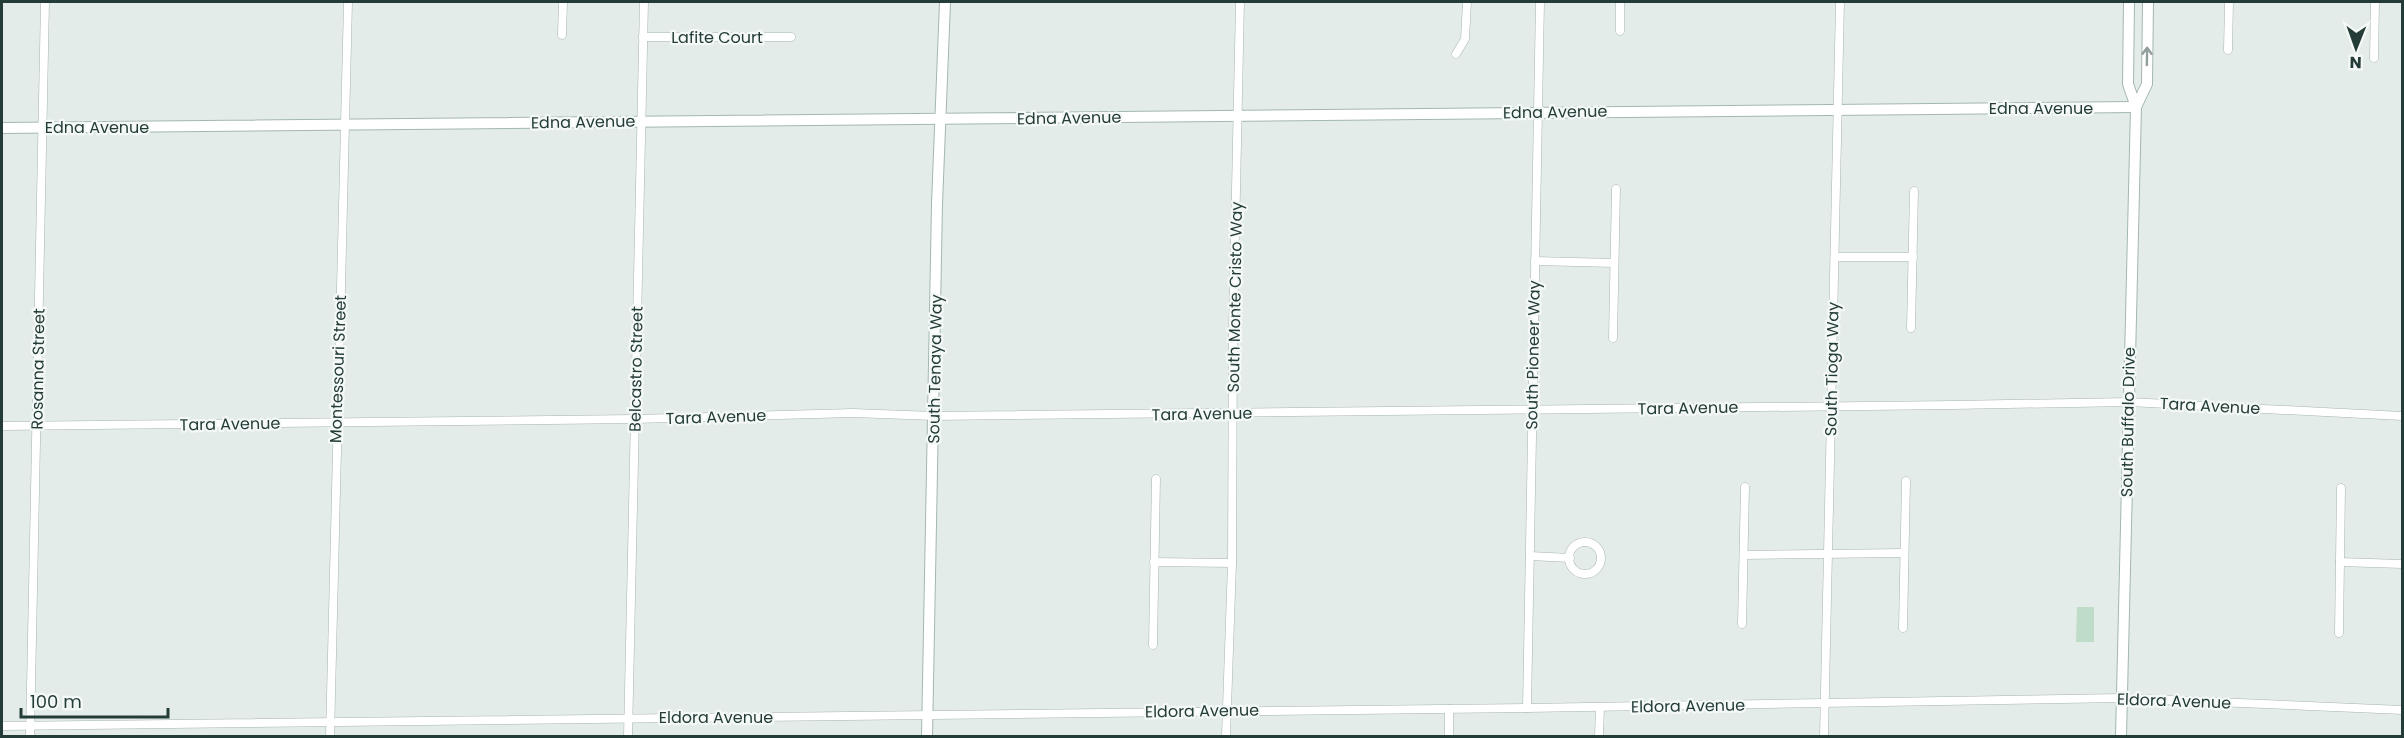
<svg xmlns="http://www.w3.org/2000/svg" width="2404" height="738" font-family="Poppins,sans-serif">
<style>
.pitch{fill:#bedcc8}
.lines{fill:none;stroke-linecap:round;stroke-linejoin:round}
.street-casing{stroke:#a7b4b0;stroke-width:9}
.secondary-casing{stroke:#a3b7b1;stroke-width:12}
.street{stroke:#fff;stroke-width:8}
.secondary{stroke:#fff;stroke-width:10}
.oneway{stroke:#929e9c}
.labels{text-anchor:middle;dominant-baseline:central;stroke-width:4.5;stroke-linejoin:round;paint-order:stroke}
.street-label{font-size:16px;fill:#243c38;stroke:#f4f9f7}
</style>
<rect width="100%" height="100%" fill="#e4ece9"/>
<polygon class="pitch" points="2077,607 2094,607 2094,642 2076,642"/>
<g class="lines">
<defs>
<g id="street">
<polyline points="1620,31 1620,2"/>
<polyline points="562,35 563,2"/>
<polyline points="643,37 791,37"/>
<polyline points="2228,50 2229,2"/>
<polyline points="1456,54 1465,39 1467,2"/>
<polyline points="2374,58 2375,2"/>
<polyline points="1835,257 1913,257"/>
<polyline points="1535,261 1614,263"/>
<polyline points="1911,328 1914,191"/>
<polyline points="1613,338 1616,189"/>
<polyline points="2,426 635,419 853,413 934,416 1953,405 2129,402 2402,416"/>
<circle cx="1585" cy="558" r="16"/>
<polyline points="1744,555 1904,553"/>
<polyline points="1530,556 1570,558"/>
<polyline points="1154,562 1232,563"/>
<polyline points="2340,562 2402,564"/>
<polyline points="1742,624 1745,487"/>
<polyline points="1903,628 1906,481"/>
<polyline points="2339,633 2341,488"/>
<polyline points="1153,645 1156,479"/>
<polyline points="1527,708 1540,2"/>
<polyline points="2,726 1527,708 2122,698 2402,710"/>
<polyline points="30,736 45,2"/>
<polyline points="330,736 348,2"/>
<polyline points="628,736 644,2"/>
<polyline points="1226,736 1232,563 1233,330 1240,2"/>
<polyline points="1449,736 1449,709"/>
<polyline points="1599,736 1600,707"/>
<polyline points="1824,736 1840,2"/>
</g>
<g id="secondary">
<polyline points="2136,107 2147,84 2148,2"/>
<polyline points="2,128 2136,107"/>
<polyline points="927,736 937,204 945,2"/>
<polyline points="2121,736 2136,107 2128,84 2129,2"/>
</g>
</defs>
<use href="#street" class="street-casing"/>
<use href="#secondary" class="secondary-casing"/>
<use href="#street" class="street"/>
<use href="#secondary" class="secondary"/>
</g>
<defs><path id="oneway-shaft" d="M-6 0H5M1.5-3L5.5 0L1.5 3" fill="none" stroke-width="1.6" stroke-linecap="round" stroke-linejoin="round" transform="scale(1.5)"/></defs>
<use class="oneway" href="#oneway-shaft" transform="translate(2147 56) rotate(-89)"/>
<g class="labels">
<g class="street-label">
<text x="717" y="37">Lafite Court</text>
<text x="2041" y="108">Edna Avenue</text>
<text transform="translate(1555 112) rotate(-1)">Edna Avenue</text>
<text transform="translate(1069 118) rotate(-1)">Edna Avenue</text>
<text transform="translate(583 122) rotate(-1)">Edna Avenue</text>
<text x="97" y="127">Edna Avenue</text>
<text transform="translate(1235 297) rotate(-89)">South Monte Cristo Way</text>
<text transform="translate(1533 355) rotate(-89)">South Pioneer Way</text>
<text transform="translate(38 369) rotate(-89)">Rosanna Street</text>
<text transform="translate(338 369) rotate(-88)">Montessouri Street</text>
<text transform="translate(636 369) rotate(-89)">Belcastro Street</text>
<text transform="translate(935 369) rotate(-89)">South Tenaya Way</text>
<text transform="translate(1832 369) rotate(-89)">South Tioga Way</text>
<text transform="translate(2210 406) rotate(3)">Tara Avenue</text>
<text transform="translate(1688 408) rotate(-1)">Tara Avenue</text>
<text transform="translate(1202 414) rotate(-1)">Tara Avenue</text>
<text transform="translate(716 417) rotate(-2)">Tara Avenue</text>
<text transform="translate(2128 422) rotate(-89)">South Buffalo Drive</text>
<text transform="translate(230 424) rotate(-1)">Tara Avenue</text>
<text transform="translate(2174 701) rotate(2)">Eldora Avenue</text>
<text transform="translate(1688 706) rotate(-1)">Eldora Avenue</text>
<text transform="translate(1202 711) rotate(-1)">Eldora Avenue</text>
<text x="716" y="717">Eldora Avenue</text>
</g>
</g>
<rect width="2404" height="738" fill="none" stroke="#243c38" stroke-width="6"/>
<g transform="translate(2356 48) rotate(181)" stroke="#f4f9f7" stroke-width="4.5" paint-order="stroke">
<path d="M0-4.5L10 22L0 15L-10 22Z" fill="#243c38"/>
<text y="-9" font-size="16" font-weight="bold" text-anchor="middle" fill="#243c38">N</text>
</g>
<path d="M21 708v9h147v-9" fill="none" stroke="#243c38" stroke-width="3"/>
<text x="30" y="708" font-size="18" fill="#243c38" stroke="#f4f9f7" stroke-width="4.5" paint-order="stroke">100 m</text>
</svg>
